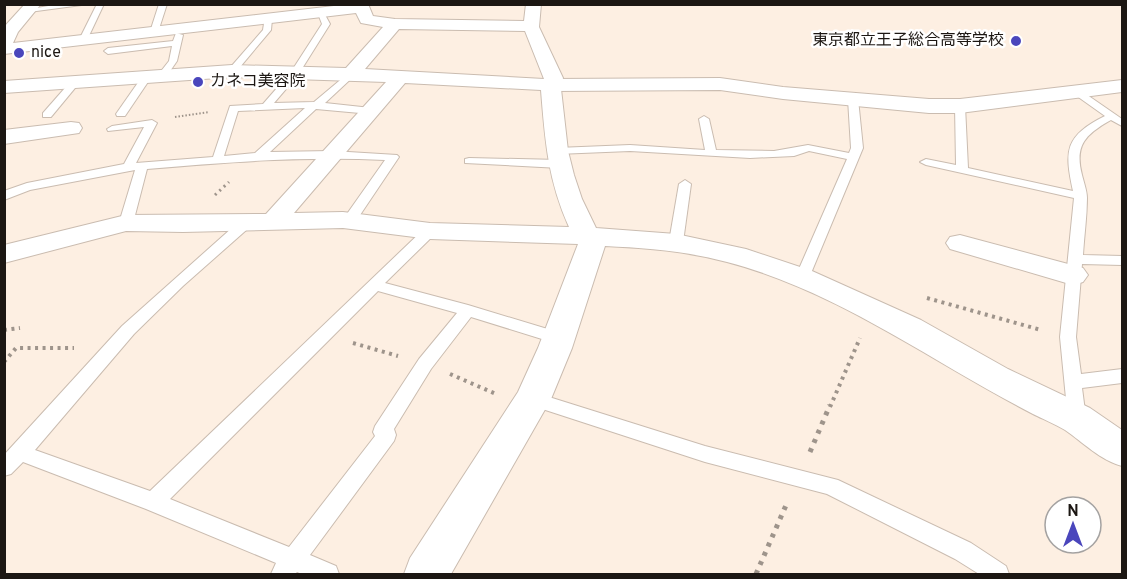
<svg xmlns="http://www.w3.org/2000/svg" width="1127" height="579" font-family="Overpass,'Noto Sans JP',sans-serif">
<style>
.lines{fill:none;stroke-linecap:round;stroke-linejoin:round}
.service-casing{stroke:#cabcb0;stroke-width:2}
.minor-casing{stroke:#cabcb0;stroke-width:2}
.tertiary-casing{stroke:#cabcb0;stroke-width:2}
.path-far3{stroke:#9e948b;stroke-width:2;stroke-dasharray:1.5 2;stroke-linecap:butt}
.path-far2{stroke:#9e948b;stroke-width:3;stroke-dasharray:2 4;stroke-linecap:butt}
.path-far1{stroke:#9e948b;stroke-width:4;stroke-dasharray:3 4.5;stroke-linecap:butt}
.path{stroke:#9e948b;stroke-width:5;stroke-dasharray:4 6;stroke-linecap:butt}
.service{fill:#fff;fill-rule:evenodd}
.minor{fill:#fff;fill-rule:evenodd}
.tertiary{fill:#fff;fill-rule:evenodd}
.poi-dot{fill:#4a46bc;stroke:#fff;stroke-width:2}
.labels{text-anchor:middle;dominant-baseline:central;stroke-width:5;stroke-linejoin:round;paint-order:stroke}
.far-poi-label{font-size:16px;fill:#1c1713;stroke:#fff;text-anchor:start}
</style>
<rect width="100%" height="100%" fill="#fdefe2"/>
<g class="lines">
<defs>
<g id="service">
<polygon points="60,4 89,4 29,12 25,10"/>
<polygon points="97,4 104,4 87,40 80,42 79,40"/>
<polygon points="159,4 167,4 158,32 154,34 150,32"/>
<path d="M317,11H323L330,24L298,75L274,103L314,102L351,71L356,74L354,76L325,103L371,108L376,111L371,114L316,109L270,152L332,151L397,155L399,157L354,224H344L342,221L385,160C305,156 227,162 147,169L133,223L126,227L119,223L135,170L30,190L4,200V191L27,183L124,164L144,127L108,131L107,129L112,126L152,120L157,123L136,163L213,157L230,106L263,104L291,72L322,24ZM305,108L255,153L224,156L238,111Z"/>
<polygon points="265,17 272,19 271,30 235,73 229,73 229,69 263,30"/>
<polygon points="176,33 183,35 177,61 166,77 163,78 158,75 169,61 172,46 108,54 104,51 108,48 173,41"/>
<polygon points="144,74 152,76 125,116 117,116 116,114"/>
<polygon points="72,80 80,82 51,117 43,117 43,113"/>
<path d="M1074,90H1080L1122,119V126L1111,120C1086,134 1074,145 1082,175C1084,183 1087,191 1087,198C1087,217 1084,236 1083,255L1122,256V265L1082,264L1076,337L1081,374L1122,369V383L1082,388L1086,419L1084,424L1077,427L1070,424L1068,419L1060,337L1074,198L926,165L920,162L926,159L956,165L955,106L960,103L965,106L968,168L1073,191C1064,150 1065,136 1105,116L1074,94Z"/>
<polygon points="853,96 858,99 863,148 809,278 802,283 795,278 847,159 809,151 794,156 750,158 630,151 557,154 551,151 557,148 630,145 705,150 699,119 704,116 709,119 716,150 774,151 808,145 849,153 851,148 848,99"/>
<polygon points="469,158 560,160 566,164 560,168 465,163 465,159"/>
<polygon points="685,180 691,184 683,242 676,246 669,242 679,184"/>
<path d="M247,218L252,219L254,222L252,225L183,286L134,334L35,450L150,491L425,228H435L437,231L435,234L385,283L468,305L564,334L566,338L564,342L558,344L471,317L431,369L394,429L396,435L394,441L310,555L336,566L339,574H302L297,572L295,574H271L276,563L146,509L23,462L11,474L4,476V455L122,326L242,219ZM378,291L457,313L419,359L375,426L373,432L375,436L289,547L170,499Z"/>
<polygon points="533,392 705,446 838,480 971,543 1006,566 1009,574 979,574 955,559 827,494 705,462 527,404 524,399 527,394"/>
</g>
<g id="minor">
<path d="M25,4H41L18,32L13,43L351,4H368L373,16L395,19L524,21L526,4H541L539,27L563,78L561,89L568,151L574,175L582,199L596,228L676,234L746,249L812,271L921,320L1008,369L1090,408L1122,430V466C1100,460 1084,443 1065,430C1055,424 1043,419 1033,414C932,362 838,291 727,262C686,251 646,248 605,246L572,348L551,399L451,574H404L410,558L518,392L538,348L578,244L430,239L343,228L183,232L126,231L4,263V245L126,215L266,214L386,82L232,77L4,93V81L232,65L346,68L383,27L361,23L356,13L4,54V27ZM399,29L525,31L544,79L365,69ZM405,83L541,90C545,141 548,180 569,227L430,223L343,212L294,213Z"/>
<polygon points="71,122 79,123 82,128 79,133 4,144 4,130"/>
<polygon points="960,235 1083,268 1088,275 1083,282 1073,285 950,249 946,243 950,237"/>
</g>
<polygon id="tertiary" points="720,78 783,87 929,99 960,99 1122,80 1122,92 960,113 929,113 783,99 720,90 553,91 546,89 542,85 546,81 553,79"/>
</defs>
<use href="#service" class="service-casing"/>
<use href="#minor" class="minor-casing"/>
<use href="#tertiary" class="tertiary-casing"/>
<polyline class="path-far3" points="175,117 209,112"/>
<polyline class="path-far2" points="215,195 229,182"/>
<g class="path-far1">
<polyline points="927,298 1041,330"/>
<polyline points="4,330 20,328"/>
<polyline points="353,343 398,356"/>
<polyline points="4,362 16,348 74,348"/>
<polyline points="450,374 496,394"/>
<polyline points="830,407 860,338"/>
</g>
<g class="path">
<polyline points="810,452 830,405"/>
<polyline points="756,574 787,503"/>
</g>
<use href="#service" class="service"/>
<use href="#minor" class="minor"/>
<use href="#tertiary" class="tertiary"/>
</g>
<g class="poi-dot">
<circle cx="1016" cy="41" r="6"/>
<circle cx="19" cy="53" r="6"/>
<circle cx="198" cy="82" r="6"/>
</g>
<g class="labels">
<g class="far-poi-label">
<text x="1004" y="41" text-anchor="end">東京都立王子総合高等学校</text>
<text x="31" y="53">nice</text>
<text x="210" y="82">カネコ美容院</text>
</g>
</g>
<rect width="1127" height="579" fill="none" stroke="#1c1713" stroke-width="12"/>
<g transform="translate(1073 525)"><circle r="28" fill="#ffffff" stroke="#a4a2a1" stroke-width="1.5"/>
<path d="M0-4.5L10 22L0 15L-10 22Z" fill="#4a46bc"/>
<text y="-9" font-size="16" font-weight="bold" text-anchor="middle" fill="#1c1713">N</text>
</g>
</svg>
